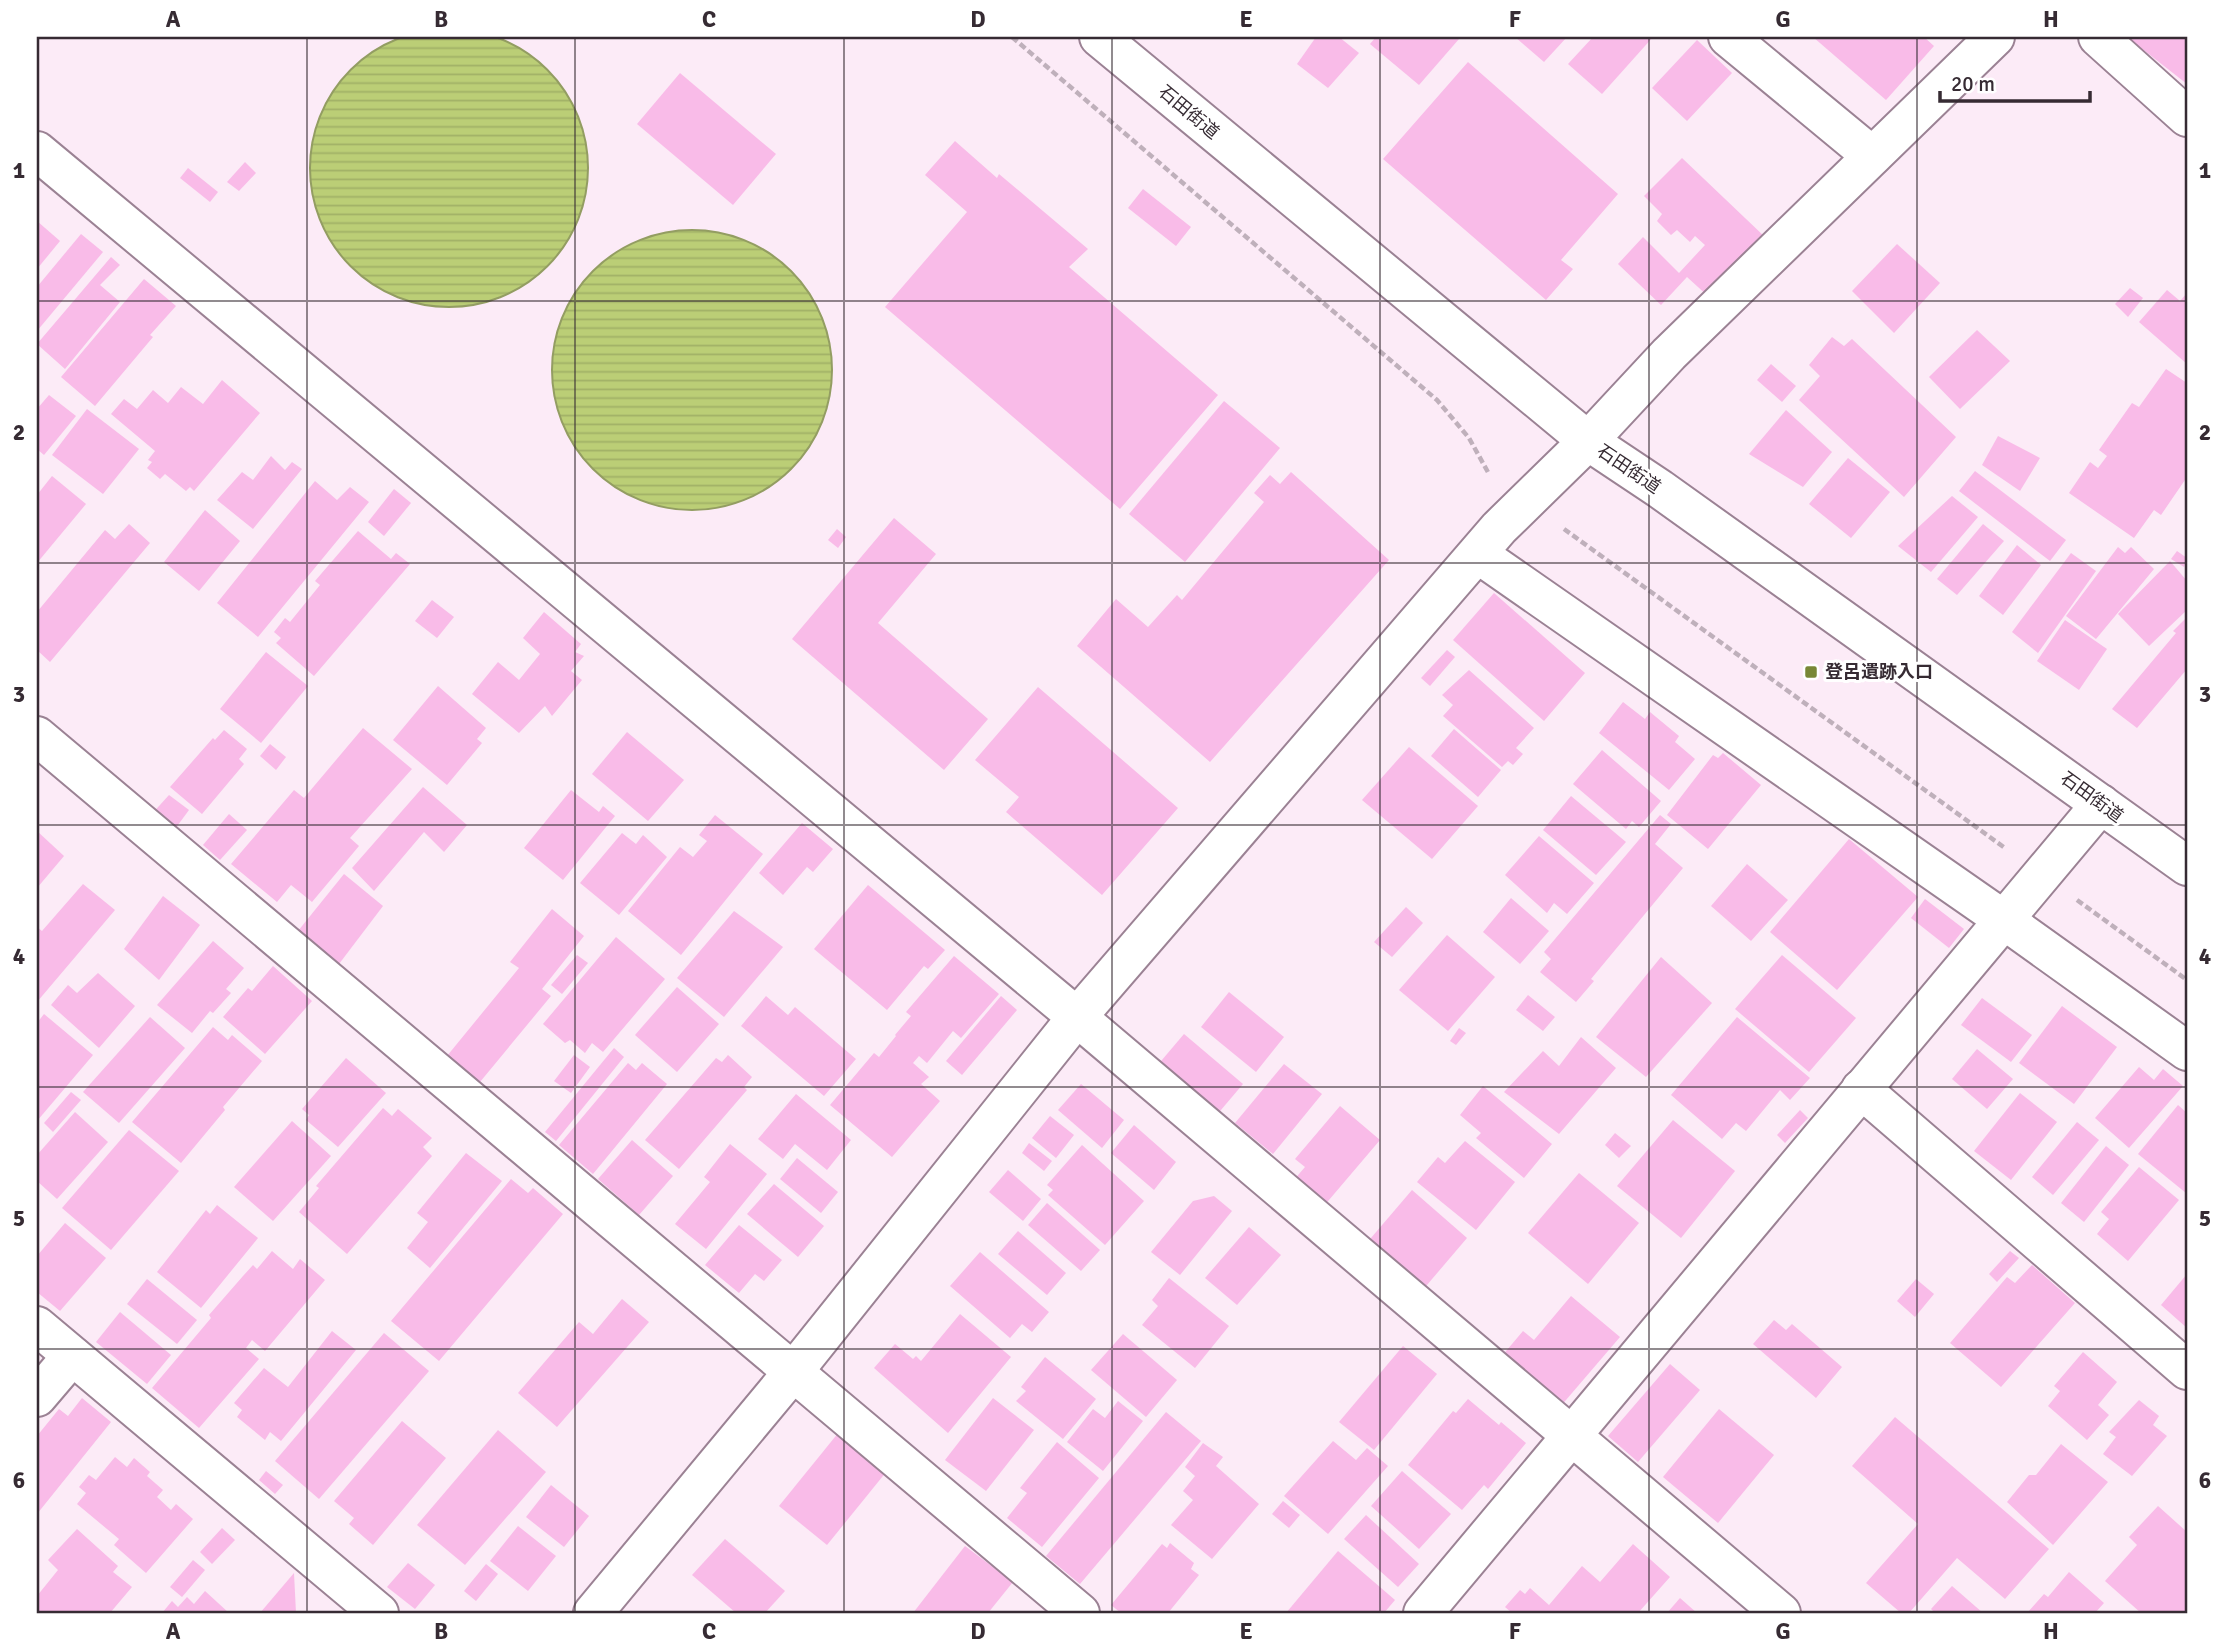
<svg xmlns="http://www.w3.org/2000/svg" width="2224" height="1650" font-family="Signika,'Noto Sans JP',sans-serif">
<style>
.water{fill:url(#water-rules);stroke:#939d62;stroke-width:2}
.building{fill:#f9bbe8}
.lines{fill:none;stroke-linecap:round;stroke-linejoin:round}
.street-casing{stroke:#9b8294;stroke-width:42}
.secondary-casing{stroke:#9b8294;stroke-width:42}
.path{stroke:#bfb0bb;stroke-width:4.5;stroke-dasharray:7 3.5;stroke-linecap:butt}
.street{stroke:#fff;stroke-width:38}
.secondary{stroke:#fff;stroke-width:38}
.grid{fill:none;stroke:#362b33;stroke-width:2;stroke-opacity:0.55}
.poi-dot{fill:#788736;stroke:#fff;stroke-width:2.5}
.labels{text-anchor:middle;dominant-baseline:central;stroke-width:6;stroke-linejoin:round;paint-order:stroke}
.street-label{font-size:18px;fill:#362b33;stroke:#fff}
.poi-label{font-size:18px;font-weight:bold;fill:#362b33;stroke:#fff;text-anchor:start}
.neatline{fill:none;stroke:#362b33;stroke-width:2.5}
.grid-label{font-size:23px;text-anchor:middle;font-weight:bold;fill:#362b33}
</style>
<defs>
<pattern id="water-rules" width="6" height="5" patternUnits="userSpaceOnUse" patternTransform="scale(1.75)"><rect width="6" height="5" fill="#bbce76"/><path d="M0 2.5h6" fill="none" stroke="#a1b167"/></pattern>
</defs>
<rect width="100%" height="100%" fill="#fcebf7"/>
<g class="water">
<circle cx="449" cy="168" r="139"/>
<circle cx="692" cy="370" r="140"/>
</g>
<g class="building">
<polygon points="1316,37 1339,37 1359,53 1328,88 1297,64"/>
<polygon points="1376,37 1456,37 1459,39 1419,85 1370,44"/>
<polygon points="1515,37 1567,37 1544,62"/>
<polygon points="1593,37 1653,37 1602,94 1568,64"/>
<polygon points="1813,37 1924,37 1934,46 1886,100"/>
<polygon points="2127,37 2187,37 2187,84"/>
<polygon points="1697,40 1732,73 1687,121 1652,88"/>
<polygon points="1468,62 1618,194 1561,260 1573,269 1546,300 1383,159"/>
<polygon points="680,73 776,154 733,205 637,124"/>
<polygon points="955,141 997,178 999,174 1088,249 1069,267 1218,395 1120,509 885,307 967,212 925,175"/>
<polygon points="1682,158 1766,238 1709,297 1687,277 1661,305 1618,264 1643,237 1679,273 1705,245 1695,236 1690,242 1677,230 1671,235 1657,221 1662,214 1644,196"/>
<polygon points="245,162 256,173 239,191 227,182"/>
<polygon points="188,168 218,192 210,202 180,178"/>
<polygon points="1143,189 1191,227 1176,246 1128,208"/>
<polygon points="37,221 60,241 37,269"/>
<polygon points="81,234 103,252 37,331 37,287"/>
<polygon points="1897,244 1940,283 1894,333 1852,291"/>
<polygon points="111,257 120,265 100,285 120,302 65,369 37,344"/>
<polygon points="144,279 176,306 150,335 153,337 95,406 61,377"/>
<polygon points="2130,288 2143,298 2128,317 2115,304"/>
<polygon points="2167,290 2180,301 2187,293 2187,364 2139,322"/>
<polygon points="1977,330 2010,361 1960,409 1929,377"/>
<polygon points="1832,337 1844,346 1852,339 1956,437 1904,497 1799,400 1820,376 1809,365"/>
<polygon points="1771,364 1796,386 1782,402 1757,380"/>
<polygon points="2166,369 2187,383 2187,477 2161,515 2154,510 2134,538 2069,493 2090,462 2098,468 2107,456 2099,450 2132,403 2139,407"/>
<polygon points="222,380 260,413 194,491 190,487 186,491 165,474 160,479 147,468 152,462 148,460 155,451 111,414 124,399 137,409 153,390 168,403 181,387 203,404"/>
<polygon points="49,395 76,416 44,455 37,449 37,409"/>
<polygon points="1224,401 1280,448 1185,562 1129,514"/>
<polygon points="87,409 139,449 103,494 52,455"/>
<polygon points="1786,410 1832,452 1803,487 1749,454"/>
<polygon points="1998,436 2040,458 2020,491 1982,465"/>
<polygon points="271,456 285,470 292,462 302,469 253,529 217,500 242,472 253,480"/>
<polygon points="1848,458 1890,492 1851,538 1809,504"/>
<polygon points="1975,471 2066,540 2050,561 1959,491"/>
<polygon points="1291,472 1389,560 1210,762 1077,646 1116,599 1148,627 1177,595 1182,600 1264,502 1254,493 1270,475 1280,484"/>
<polygon points="52,476 86,504 37,563 37,495"/>
<polygon points="315,481 337,500 350,487 369,502 258,637 217,603"/>
<polygon points="394,489 411,503 384,536 368,522"/>
<polygon points="1952,496 1978,517 1931,572 1898,546"/>
<polygon points="205,510 240,541 199,591 164,562"/>
<polygon points="894,518 936,554 878,623 988,719 944,770 792,639"/>
<polygon points="129,524 150,543 50,662 37,650 37,612 105,530 115,539"/>
<polygon points="1983,524 2004,541 1957,595 1937,579"/>
<polygon points="837,529 846,537 838,548 828,540"/>
<polygon points="358,531 391,559 396,553 410,564 314,676 276,643 281,638 274,632 285,618 290,622 320,585 315,581"/>
<polygon points="2017,545 2041,565 2003,615 1979,596"/>
<polygon points="2118,547 2125,553 2131,547 2154,569 2096,639 2066,616"/>
<polygon points="2177,551 2187,558 2184,567 2171,559"/>
<polygon points="2071,553 2096,571 2038,653 2012,632"/>
<polygon points="2170,561 2187,581 2187,610 2149,646 2118,614"/>
<polygon points="1494,593 1585,673 1544,721 1453,640"/>
<polygon points="432,600 454,617 437,638 415,621"/>
<polygon points="544,612 581,644 575,652 584,656 571,671 582,680 552,716 545,706 519,733 472,694 498,662 519,680 540,654 523,638"/>
<polygon points="2187,617 2187,669 2137,728 2112,709 2176,633 2173,631"/>
<polygon points="2065,620 2107,649 2079,690 2037,661"/>
<polygon points="1447,650 1455,657 1430,686 1421,678"/>
<polygon points="266,652 308,686 261,743 220,709"/>
<polygon points="1469,670 1534,728 1516,748 1523,754 1513,765 1508,761 1502,767 1443,716 1453,705 1442,695"/>
<polygon points="438,686 486,728 477,739 482,743 447,785 393,740"/>
<polygon points="1038,687 1178,808 1102,895 1006,812 1019,797 975,760"/>
<polygon points="1623,702 1645,719 1650,712 1679,736 1675,742 1695,759 1669,790 1599,733"/>
<polygon points="363,728 412,769 350,838 359,846 312,902 291,885 277,902 231,864 294,790 304,798"/>
<polygon points="1454,729 1501,770 1478,797 1431,756"/>
<polygon points="224,730 247,749 239,759 244,764 202,814 170,787 213,738 215,740"/>
<polygon points="627,732 684,780 648,821 592,774"/>
<polygon points="270,744 286,757 276,770 260,756"/>
<polygon points="1409,747 1478,806 1432,859 1362,800"/>
<polygon points="1602,750 1661,801 1639,827 1632,821 1626,829 1573,784"/>
<polygon points="1723,753 1761,785 1708,849 1667,815 1713,755 1718,758"/>
<polygon points="423,787 467,825 444,852 424,832 374,891 352,868"/>
<polygon points="571,790 599,812 603,806 615,816 563,880 524,848"/>
<polygon points="169,795 189,810 172,833 150,816"/>
<polygon points="1571,796 1626,842 1596,875 1543,830"/>
<polygon points="229,814 247,830 220,860 203,845"/>
<polygon points="715,815 763,854 681,955 628,911 680,847 693,857 707,841 699,835"/>
<polygon points="1660,815 1671,824 1655,844 1683,868 1591,979 1594,981 1576,1002 1540,972 1551,959 1544,952"/>
<polygon points="802,823 833,849 813,872 807,867 783,895 759,873"/>
<polygon points="37,831 64,856 37,888"/>
<polygon points="622,833 636,844 643,835 667,857 619,915 580,883"/>
<polygon points="1539,836 1594,883 1567,914 1554,903 1547,913 1505,875"/>
<polygon points="1849,839 1918,897 1837,990 1770,932"/>
<polygon points="1747,864 1788,900 1751,941 1711,906"/>
<polygon points="344,874 383,906 339,964 298,931"/>
<polygon points="83,884 115,910 37,1002 37,927 42,931"/>
<polygon points="868,885 945,950 928,969 924,966 887,1010 814,949"/>
<polygon points="163,896 200,925 159,980 124,949"/>
<polygon points="1511,898 1549,931 1520,964 1483,932"/>
<polygon points="1925,899 1964,929 1949,948 1911,918"/>
<polygon points="1406,907 1423,923 1392,957 1374,942"/>
<polygon points="552,909 584,936 542,989 551,996 480,1082 447,1056 519,968 510,962"/>
<polygon points="734,911 783,947 724,1017 677,978"/>
<polygon points="1447,935 1495,977 1448,1031 1399,990"/>
<polygon points="616,937 665,979 603,1052 592,1043 585,1053 570,1040 565,1043 543,1024"/>
<polygon points="213,941 244,968 226,989 231,993 213,1013 210,1011 192,1033 157,1005"/>
<polygon points="577,955 588,963 562,994 551,985"/>
<polygon points="1782,955 1856,1018 1809,1072 1735,1009"/>
<polygon points="954,956 999,994 961,1038 953,1031 927,1063 919,1056 913,1063 929,1077 921,1084 940,1101 892,1157 830,1105 874,1053 879,1057 896,1036 895,1035 911,1016 906,1012"/>
<polygon points="1661,957 1712,1003 1646,1077 1596,1037"/>
<polygon points="273,966 312,1001 265,1054 223,1017 248,988 252,991"/>
<polygon points="98,973 135,1006 99,1048 51,1005 68,985 77,993"/>
<polygon points="677,987 719,1024 677,1072 635,1035"/>
<polygon points="1229,992 1284,1037 1256,1072 1201,1027"/>
<polygon points="1528,995 1555,1017 1543,1031 1516,1010"/>
<polygon points="766,996 788,1015 795,1007 856,1059 824,1096 741,1026"/>
<polygon points="1001,996 1017,1010 962,1075 946,1061"/>
<polygon points="1982,998 2032,1035 2011,1062 1961,1025"/>
<polygon points="2062,1006 2117,1047 2074,1104 2019,1063"/>
<polygon points="44,1014 93,1055 37,1121 37,1023"/>
<polygon points="150,1017 185,1048 119,1123 83,1092"/>
<polygon points="1737,1017 1810,1078 1790,1100 1780,1090 1746,1131 1736,1123 1722,1139 1671,1095"/>
<polygon points="213,1027 228,1040 232,1035 262,1061 223,1107 225,1110 181,1163 132,1122"/>
<polygon points="1459,1028 1466,1033 1456,1045 1450,1041"/>
<polygon points="1184,1034 1243,1084 1215,1117 1156,1067"/>
<polygon points="1581,1037 1616,1068 1559,1134 1504,1092 1543,1051 1559,1066"/>
<polygon points="614,1048 624,1057 556,1141 545,1132"/>
<polygon points="1977,1049 2013,1079 1987,1109 1952,1079"/>
<polygon points="574,1055 590,1067 571,1093 554,1081"/>
<polygon points="728,1055 752,1077 744,1087 747,1090 679,1169 645,1140 716,1058 722,1062"/>
<polygon points="346,1058 386,1093 338,1147 306,1120 309,1115 302,1109"/>
<polygon points="628,1063 636,1070 642,1063 667,1084 593,1174 559,1145"/>
<polygon points="1284,1064 1322,1094 1273,1154 1235,1123"/>
<polygon points="2139,1067 2154,1080 2163,1069 2183,1086 2129,1148 2095,1118"/>
<polygon points="1081,1084 1124,1120 1102,1148 1058,1110"/>
<polygon points="1483,1086 1552,1144 1524,1178 1476,1138 1481,1133 1460,1115"/>
<polygon points="71,1092 81,1100 53,1132 44,1123"/>
<polygon points="2020,1093 2057,1122 2011,1180 1974,1151"/>
<polygon points="796,1094 851,1140 827,1170 795,1144 783,1159 758,1139"/>
<polygon points="2178,1105 2187,1113 2186,1193 2138,1154"/>
<polygon points="1340,1106 1380,1140 1323,1207 1293,1181 1305,1167 1295,1159"/>
<polygon points="383,1108 392,1116 398,1109 432,1138 423,1147 432,1156 347,1254 299,1212 319,1188 316,1186"/>
<polygon points="1800,1110 1808,1118 1785,1143 1777,1135"/>
<polygon points="75,1112 108,1142 57,1199 37,1181 37,1155"/>
<polygon points="1050,1116 1074,1135 1056,1158 1032,1138"/>
<polygon points="1673,1120 1735,1171 1681,1238 1617,1186"/>
<polygon points="292,1121 331,1156 273,1221 234,1187"/>
<polygon points="2077,1122 2099,1140 2053,1195 2032,1177"/>
<polygon points="1134,1125 1176,1162 1154,1190 1111,1153"/>
<polygon points="129,1130 179,1171 111,1250 62,1208"/>
<polygon points="1615,1133 1631,1146 1619,1158 1605,1145"/>
<polygon points="632,1140 673,1176 639,1215 598,1179"/>
<polygon points="1465,1141 1515,1182 1476,1230 1417,1182 1438,1157 1445,1163"/>
<polygon points="1029,1143 1052,1161 1044,1171 1022,1153"/>
<polygon points="730,1144 767,1174 706,1249 675,1224 710,1182 704,1177"/>
<polygon points="1082,1145 1144,1201 1105,1245 1048,1195 1053,1190 1047,1185"/>
<polygon points="2106,1146 2129,1165 2084,1222 2061,1203"/>
<polygon points="466,1153 502,1181 430,1268 407,1248 428,1222 417,1213"/>
<polygon points="797,1158 838,1192 821,1213 780,1179"/>
<polygon points="2139,1167 2179,1200 2128,1261 2097,1234 2109,1219 2101,1212"/>
<polygon points="1008,1170 1041,1199 1023,1221 989,1192"/>
<polygon points="1579,1173 1639,1223 1588,1284 1528,1233"/>
<polygon points="511,1179 528,1193 533,1188 563,1214 439,1361 391,1321"/>
<polygon points="774,1184 824,1226 798,1257 747,1214"/>
<polygon points="1412,1190 1467,1238 1421,1292 1365,1245"/>
<polygon points="1214,1196 1232,1211 1180,1275 1151,1252 1193,1201"/>
<polygon points="1047,1203 1100,1250 1081,1271 1028,1225"/>
<polygon points="217,1205 258,1238 201,1308 157,1272 206,1210 210,1214"/>
<polygon points="65,1223 106,1258 60,1311 37,1292 37,1256"/>
<polygon points="739,1225 782,1260 764,1281 755,1274 739,1293 705,1265"/>
<polygon points="1249,1227 1281,1255 1237,1305 1205,1278"/>
<polygon points="1018,1231 1066,1273 1047,1295 998,1254"/>
<polygon points="272,1251 293,1269 300,1259 325,1280 265,1351 252,1340 246,1348 259,1359 199,1428 152,1388 211,1318 209,1315 243,1276 253,1265 257,1269"/>
<polygon points="2010,1251 2019,1258 1997,1282 1989,1274"/>
<polygon points="980,1252 1049,1312 1032,1332 1022,1324 1010,1338 950,1286"/>
<polygon points="2032,1265 2075,1303 2001,1387 1950,1343 2007,1277 2015,1283"/>
<polygon points="2187,1274 2187,1328 2161,1305"/>
<polygon points="1169,1278 1229,1326 1195,1368 1142,1325 1158,1306 1152,1300"/>
<polygon points="147,1279 197,1320 177,1344 127,1304"/>
<polygon points="1916,1279 1934,1294 1915,1317 1897,1301"/>
<polygon points="1571,1296 1620,1337 1560,1407 1501,1357 1523,1331 1534,1340"/>
<polygon points="622,1299 649,1322 557,1427 518,1393 579,1322 593,1334"/>
<polygon points="120,1312 171,1355 147,1384 96,1342"/>
<polygon points="960,1314 1011,1357 948,1433 874,1368 895,1344 913,1359 916,1356 921,1361"/>
<polygon points="1774,1320 1786,1330 1792,1324 1842,1367 1816,1398 1753,1344"/>
<polygon points="332,1331 356,1350 281,1441 270,1432 265,1440 237,1417 242,1410 234,1403 264,1368 288,1387"/>
<polygon points="384,1333 429,1371 319,1499 275,1461"/>
<polygon points="1123,1334 1177,1380 1146,1417 1091,1370"/>
<polygon points="1403,1346 1437,1374 1374,1450 1339,1422"/>
<polygon points="2083,1352 2117,1382 2098,1405 2109,1415 2087,1440 2048,1406 2060,1391 2054,1386"/>
<polygon points="1045,1357 1096,1399 1063,1439 1016,1401 1026,1391 1021,1387"/>
<polygon points="1670,1364 1700,1390 1638,1462 1608,1436"/>
<polygon points="82,1398 111,1422 37,1514 37,1436 59,1409 68,1416"/>
<polygon points="993,1398 1034,1430 986,1491 945,1460"/>
<polygon points="1468,1399 1499,1425 1501,1422 1526,1443 1488,1489 1484,1485 1462,1510 1408,1465 1453,1411 1456,1413"/>
<polygon points="2139,1400 2159,1416 2153,1425 2167,1436 2132,1476 2103,1454 2116,1437 2109,1432"/>
<polygon points="1118,1401 1143,1421 1103,1471 1067,1442 1093,1409 1105,1418"/>
<polygon points="1719,1409 1774,1455 1718,1523 1663,1477"/>
<polygon points="1166,1412 1201,1441 1080,1584 1046,1556"/>
<polygon points="1895,1417 2049,1549 2005,1599 1957,1558 1909,1613 1901,1613 1866,1583 1918,1524 1852,1466"/>
<polygon points="402,1421 446,1458 373,1545 349,1524 354,1518 334,1501"/>
<polygon points="498,1430 546,1472 465,1565 417,1525"/>
<polygon points="839,1432 887,1471 827,1545 779,1506"/>
<polygon points="1333,1441 1356,1460 1367,1448 1388,1466 1328,1534 1284,1496"/>
<polygon points="1057,1442 1099,1478 1042,1547 1007,1518 1027,1493 1020,1488"/>
<polygon points="1203,1443 1223,1457 1216,1466 1259,1504 1212,1559 1171,1525 1193,1500 1183,1491 1195,1476 1185,1467"/>
<polygon points="2061,1444 2108,1482 2053,1545 2007,1502 2029,1475 2036,1475"/>
<polygon points="115,1457 127,1467 134,1458 150,1472 147,1476 163,1490 157,1497 171,1510 176,1504 193,1519 146,1573 114,1545 119,1539 77,1504 86,1493 79,1487 89,1475 96,1480"/>
<polygon points="266,1471 283,1485 275,1494 259,1480"/>
<polygon points="1402,1471 1451,1514 1419,1549 1371,1506"/>
<polygon points="551,1485 589,1516 564,1547 526,1517"/>
<polygon points="1283,1501 1300,1515 1289,1528 1272,1514"/>
<polygon points="2158,1506 2187,1532 2186,1613 2141,1613 2105,1581 2137,1545 2129,1537"/>
<polygon points="1366,1515 1419,1564 1398,1587 1344,1539"/>
<polygon points="518,1526 556,1556 528,1591 490,1561"/>
<polygon points="222,1528 235,1540 212,1564 200,1552"/>
<polygon points="77,1529 118,1566 113,1572 132,1587 110,1613 37,1613 37,1596 58,1570 48,1560"/>
<polygon points="725,1539 785,1591 765,1613 736,1613 692,1575"/>
<polygon points="1170,1543 1194,1563 1191,1569 1199,1575 1168,1613 1121,1613 1111,1605 1162,1544 1167,1548"/>
<polygon points="1633,1544 1670,1577 1638,1613 1512,1613 1505,1607 1520,1590 1525,1594 1530,1588 1549,1605 1582,1566 1600,1582"/>
<polygon points="965,1546 1013,1582 988,1613 913,1613"/>
<polygon points="1338,1551 1395,1600 1384,1613 1286,1613"/>
<polygon points="193,1560 205,1570 182,1597 170,1587"/>
<polygon points="408,1563 435,1585 415,1609 387,1587"/>
<polygon points="486,1564 498,1574 476,1601 464,1591"/>
<polygon points="2069,1572 2104,1603 2095,1613 2027,1613 2044,1594 2048,1597"/>
<polygon points="294,1573 296,1613 260,1613"/>
<polygon points="1952,1586 1983,1613 1935,1613 1931,1609"/>
<polygon points="205,1591 229,1613 162,1613 172,1601 178,1607 187,1597 194,1604"/>
<polygon points="1680,1598 1697,1613 1667,1613"/>
</g>
<g class="lines">
<defs>
<g id="street">
<polyline points="1728,37 1872,156"/>
<polyline points="2098,37 2187,117"/>
<polyline points="37,151 1077,1017 1781,1613"/>
<polyline points="1478,554 2004,920 2187,1051"/>
<polyline points="37,736 1080,1613"/>
<polyline points="1861,1089 2187,1370"/>
<polyline points="37,1326 379,1613"/>
<polyline points="37,1397 72,1356"/>
<polyline points="593,1613 793,1372 1077,1017 1499,528 1588,441 1669,354 1995,37"/>
<polyline points="1423,1613 2101,804"/>
</g>
<polyline id="secondary" points="1099,37 1588,441 1660,489 2187,866"/>
</defs>
<use href="#street" class="street-casing"/>
<use href="#secondary" class="secondary-casing"/>
<g class="path">
<polyline points="1012,37 1437,400 1469,438 1489,474"/>
<polyline points="1564,529 2005,848"/>
<polyline points="2077,900 2187,980"/>
</g>
<use href="#street" class="street"/>
<use href="#secondary" class="secondary"/>
</g>
<path class="grid" d="M307,37V1613M575,37V1613M844,37V1613M1112,37V1613M1380,37V1613M1649,37V1613M1917,37V1613M37,301H2187M37,563H2187M37,825H2187M37,1087H2187M37,1349H2187"/>
<rect class="poi-dot" x="1804" y="665" width="14" height="14" rx="3.5"/>
<g class="labels">
<g class="street-label">
<text transform="translate(1189 112) rotate(40)">石田街道</text>
<text transform="translate(1629 469) rotate(34)">石田街道</text>
<text transform="translate(2092 797) rotate(36)">石田街道</text>
</g>
<g class="poi-label">
<text x="1825" y="672">登呂遺跡入口</text>
</g>
</g>
<rect width="2224" height="1650" fill="none" stroke="#ffffff" stroke-width="77"/>
<path d="M1940 91v10h150v-10" fill="none" stroke="#362b33" stroke-width="3.5"/>
<text x="1951" y="91" font-size="21" fill="#362b33" stroke="#ffffff" stroke-width="5" paint-order="stroke">20 m</text>
<rect x="38" y="38" width="2148" height="1574" class="neatline"/>
<g class="grid-label">
<text x="173" y="27">A</text>
<text x="441" y="27">B</text>
<text x="709" y="27">C</text>
<text x="978" y="27">D</text>
<text x="1246" y="27">E</text>
<text x="1515" y="27">F</text>
<text x="1783" y="27">G</text>
<text x="2051" y="27">H</text>
<text x="19" y="178">1</text>
<text x="2205" y="178">1</text>
<text x="19" y="440">2</text>
<text x="2205" y="440">2</text>
<text x="19" y="702">3</text>
<text x="2205" y="702">3</text>
<text x="19" y="964">4</text>
<text x="2205" y="964">4</text>
<text x="19" y="1226">5</text>
<text x="2205" y="1226">5</text>
<text x="19" y="1488">6</text>
<text x="2205" y="1488">6</text>
<text x="173" y="1639">A</text>
<text x="441" y="1639">B</text>
<text x="709" y="1639">C</text>
<text x="978" y="1639">D</text>
<text x="1246" y="1639">E</text>
<text x="1515" y="1639">F</text>
<text x="1783" y="1639">G</text>
<text x="2051" y="1639">H</text>
</g>
</svg>
